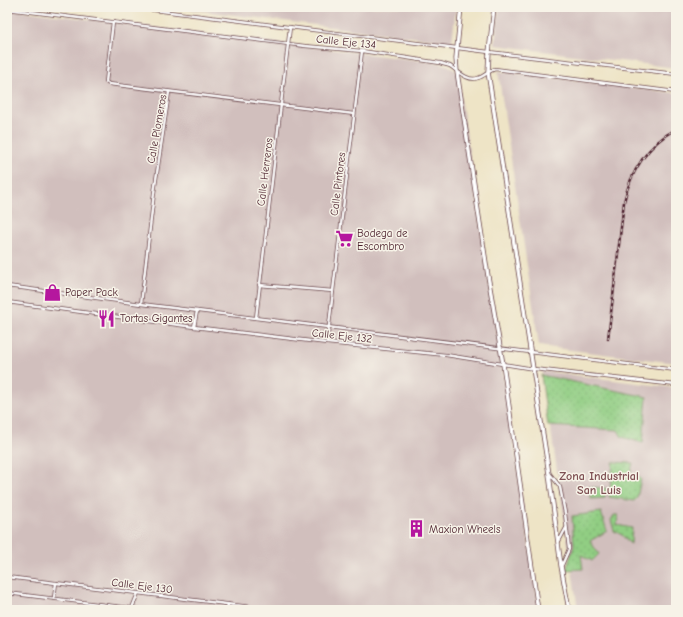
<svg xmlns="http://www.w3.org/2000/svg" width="683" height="617" font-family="'Comic Neue',sans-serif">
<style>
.industrial{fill:#d1bfbd}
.grass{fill:url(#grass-dots);stroke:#6e7657}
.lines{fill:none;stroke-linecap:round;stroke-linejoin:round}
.minor-casing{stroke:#633d42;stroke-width:4}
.tertiary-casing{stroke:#633d42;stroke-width:5}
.minor{stroke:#fff;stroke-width:2.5}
.tertiary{stroke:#fff;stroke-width:3.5}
.rail-casing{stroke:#4a1f2b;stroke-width:2.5}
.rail{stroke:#f7f3e8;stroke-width:1;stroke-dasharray:3;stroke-linecap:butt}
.labels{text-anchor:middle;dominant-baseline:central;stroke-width:3;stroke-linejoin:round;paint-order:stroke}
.street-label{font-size:11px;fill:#4a1f2b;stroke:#f7f3e8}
.poi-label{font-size:11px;fill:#4a1f2b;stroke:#f7f3e8;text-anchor:start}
.neighbourhood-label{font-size:12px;font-weight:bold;fill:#7e5053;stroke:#f7f3e8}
</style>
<defs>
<pattern id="grass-dots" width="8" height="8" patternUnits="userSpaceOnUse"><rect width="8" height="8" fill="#91ce83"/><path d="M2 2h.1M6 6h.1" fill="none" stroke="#7fb071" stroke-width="1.8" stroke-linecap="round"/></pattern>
</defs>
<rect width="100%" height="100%" fill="#f7f3e8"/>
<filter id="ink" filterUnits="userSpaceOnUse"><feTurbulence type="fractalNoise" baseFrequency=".025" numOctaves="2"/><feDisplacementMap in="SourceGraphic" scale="8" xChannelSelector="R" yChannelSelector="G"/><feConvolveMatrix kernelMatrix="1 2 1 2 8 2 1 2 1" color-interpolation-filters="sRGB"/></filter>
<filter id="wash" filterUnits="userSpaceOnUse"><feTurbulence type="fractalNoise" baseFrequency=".012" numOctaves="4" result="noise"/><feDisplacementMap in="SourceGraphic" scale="16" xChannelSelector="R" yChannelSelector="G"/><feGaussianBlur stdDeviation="0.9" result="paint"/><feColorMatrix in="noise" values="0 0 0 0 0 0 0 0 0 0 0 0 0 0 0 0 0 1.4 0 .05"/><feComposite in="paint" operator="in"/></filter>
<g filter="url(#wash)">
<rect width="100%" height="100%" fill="#eee4c6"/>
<g class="industrial">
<polygon points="171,7 456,7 452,42"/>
<polygon points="499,7 676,7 676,68 495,45"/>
<polygon points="7,9 440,63 449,66 457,72 539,610 7,610"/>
<polygon points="498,71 676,93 676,363 539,346"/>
<polygon points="542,371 676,388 676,610 578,610"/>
</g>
<g class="grass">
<polygon points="541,375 647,397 643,443 622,437 618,430 548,426"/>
<polygon points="613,462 633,463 630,474 637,475 641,479 637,498 634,501 609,497"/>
<polygon points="589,487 606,488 605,498 591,499"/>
<polygon points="601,512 607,531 590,541 599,554 592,561 581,555 583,569 566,570 574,546 572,516"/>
<polygon points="614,515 618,515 617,525 632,528 631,544 628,542 622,535 614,531 611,520"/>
</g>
</g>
<g filter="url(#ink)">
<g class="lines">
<defs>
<g id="minor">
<polyline points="130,7 489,52 676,74"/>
<path d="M7,9L305,46L362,51L440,63C443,64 447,65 450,66C458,71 468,82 478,78C484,77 488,71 495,69L676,92"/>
<polyline points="113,22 106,82 109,84 354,114"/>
<polyline points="259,285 333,291"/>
<polyline points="7,286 141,304 676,370"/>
<polyline points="7,302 194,327 327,343 446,355 534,369 676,385"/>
<polyline points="141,304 154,193 169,92"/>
<polyline points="256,318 290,27"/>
<polyline points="194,327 197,311"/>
<polyline points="327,343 333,291 362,51"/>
<polyline points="550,474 558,484 560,487 565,513 569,549 562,565"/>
<polyline points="558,543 566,528"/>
<polyline points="7,577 275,610"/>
<polyline points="7,593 147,610"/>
<polyline points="54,598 56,583"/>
<polyline points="132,608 138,593"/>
<polyline points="227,610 228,604"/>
</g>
<g id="tertiary">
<polyline points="461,7 456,58 457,72 488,276 503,364 538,610"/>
<polyline points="494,7 489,52 488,72 549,474 561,566 569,610"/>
</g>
</defs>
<use href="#minor" class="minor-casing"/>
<use href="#tertiary" class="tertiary-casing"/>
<use href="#minor" class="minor"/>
<use href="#tertiary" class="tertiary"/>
<defs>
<path id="rail" d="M608,339L624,202C630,172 648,144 676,129"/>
</defs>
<use href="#rail" class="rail-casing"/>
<use href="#rail" class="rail"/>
</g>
</g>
<defs>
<symbol id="supermarket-bare" viewBox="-9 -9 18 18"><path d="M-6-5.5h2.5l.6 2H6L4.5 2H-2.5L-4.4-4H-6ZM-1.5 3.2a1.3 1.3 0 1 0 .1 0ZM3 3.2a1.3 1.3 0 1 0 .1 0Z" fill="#b5179e" stroke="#f7f3e8" stroke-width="2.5" paint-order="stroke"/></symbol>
<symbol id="shop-bare" viewBox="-9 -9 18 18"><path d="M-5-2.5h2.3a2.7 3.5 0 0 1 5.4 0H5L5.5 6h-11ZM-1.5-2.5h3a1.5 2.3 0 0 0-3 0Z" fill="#b5179e" stroke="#f7f3e8" stroke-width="2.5" paint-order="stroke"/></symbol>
<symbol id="restaurant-bare" viewBox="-9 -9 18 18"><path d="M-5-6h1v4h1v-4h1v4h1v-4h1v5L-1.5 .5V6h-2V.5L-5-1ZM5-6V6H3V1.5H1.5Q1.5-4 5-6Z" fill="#b5179e" stroke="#f7f3e8" stroke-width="2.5" paint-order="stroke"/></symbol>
<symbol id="building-bare" viewBox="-9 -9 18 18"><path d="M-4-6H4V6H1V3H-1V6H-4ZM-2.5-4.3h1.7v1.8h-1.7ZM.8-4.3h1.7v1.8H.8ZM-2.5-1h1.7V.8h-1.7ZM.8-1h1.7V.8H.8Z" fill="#b5179e" stroke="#f7f3e8" stroke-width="2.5" paint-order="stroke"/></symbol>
</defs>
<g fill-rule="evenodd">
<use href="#supermarket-bare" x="332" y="226" width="25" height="25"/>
<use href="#shop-bare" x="40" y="280" width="25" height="25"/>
<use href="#restaurant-bare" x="94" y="306" width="25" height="25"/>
<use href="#building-bare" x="404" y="516" width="25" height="25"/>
</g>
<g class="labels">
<g class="street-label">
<text transform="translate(346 42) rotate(6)">Calle Eje 134</text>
<text transform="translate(157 129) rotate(-80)">Calle Plomeros</text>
<text transform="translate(265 172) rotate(-83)">Calle Herreros</text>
<text transform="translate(338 184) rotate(-83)">Calle Pintores</text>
<text transform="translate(342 336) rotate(6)">Calle Eje 132</text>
<text transform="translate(142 586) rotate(7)">Calle Eje 130</text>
</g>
<g class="poi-label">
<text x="357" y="233">Bodega de<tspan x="357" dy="13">Escombro</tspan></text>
<text x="65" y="292">Paper Pack</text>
<text x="120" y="318">Tortas Gigantes</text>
<text x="429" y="529">Maxion Wheels</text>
</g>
<g class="neighbourhood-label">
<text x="599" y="476">Zona Industrial<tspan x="599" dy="14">San Luis</tspan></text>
</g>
</g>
<rect width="683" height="617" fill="none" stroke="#f7f3e8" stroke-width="24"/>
</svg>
